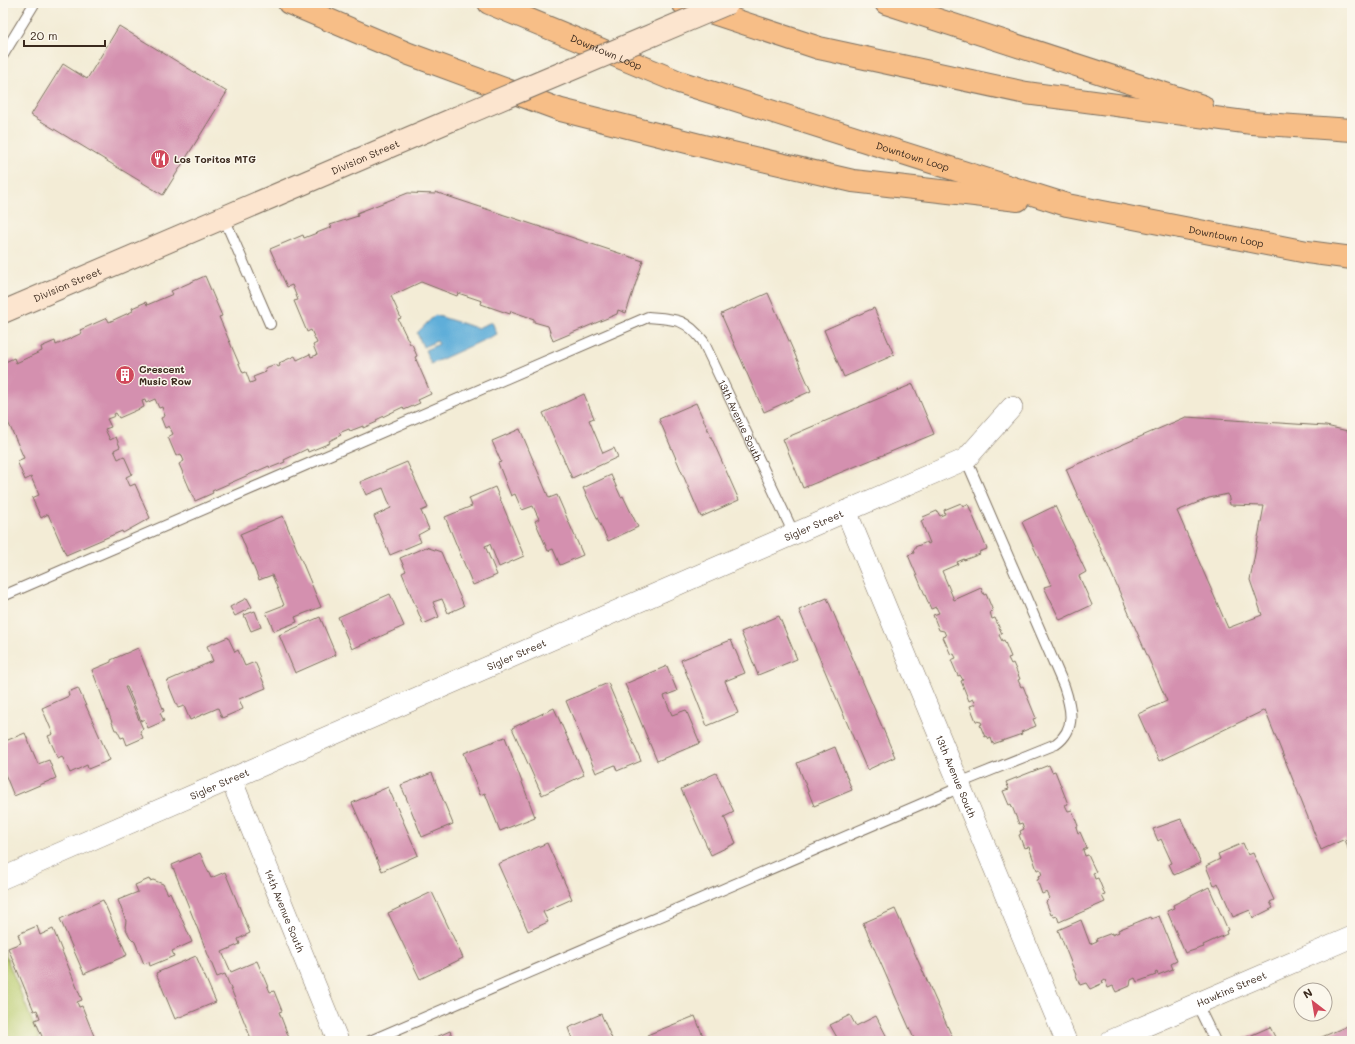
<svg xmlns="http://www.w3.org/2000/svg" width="1355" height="1044" font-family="Mali,sans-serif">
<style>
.green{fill:#bacc6f;stroke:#7a7b46}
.water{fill:#5faed9;stroke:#4d6c7c}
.building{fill:#d490af;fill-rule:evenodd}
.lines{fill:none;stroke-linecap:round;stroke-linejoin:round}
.lane-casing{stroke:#7b6e5e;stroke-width:12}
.street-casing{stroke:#7b6e5e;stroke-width:22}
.secondary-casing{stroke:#7b6e5e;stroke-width:24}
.highway-casing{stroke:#7b6e5e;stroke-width:24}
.lane{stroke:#fff;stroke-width:10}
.street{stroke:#fff;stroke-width:21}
.secondary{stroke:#fce5cf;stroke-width:22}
.highway{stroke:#f7be87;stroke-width:22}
.secondary-bridge-casing{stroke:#7b6e5e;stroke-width:24;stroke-linecap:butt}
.secondary-bridge{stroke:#fce5cf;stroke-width:22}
.labels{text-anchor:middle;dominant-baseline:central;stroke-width:3;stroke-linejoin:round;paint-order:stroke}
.street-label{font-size:10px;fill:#3b2a1e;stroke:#fbf7ec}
.poi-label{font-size:10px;font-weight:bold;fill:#3b2a1e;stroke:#fbf7ec;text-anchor:start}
</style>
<rect width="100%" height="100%" fill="#fbf7ec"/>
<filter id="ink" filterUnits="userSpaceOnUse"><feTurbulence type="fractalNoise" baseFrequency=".025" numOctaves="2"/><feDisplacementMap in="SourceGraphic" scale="8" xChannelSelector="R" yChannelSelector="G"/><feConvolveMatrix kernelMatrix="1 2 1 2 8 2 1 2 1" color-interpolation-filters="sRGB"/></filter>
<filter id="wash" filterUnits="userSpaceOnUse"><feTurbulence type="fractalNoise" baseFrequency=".012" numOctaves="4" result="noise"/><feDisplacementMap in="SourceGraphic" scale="16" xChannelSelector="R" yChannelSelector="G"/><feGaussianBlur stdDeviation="0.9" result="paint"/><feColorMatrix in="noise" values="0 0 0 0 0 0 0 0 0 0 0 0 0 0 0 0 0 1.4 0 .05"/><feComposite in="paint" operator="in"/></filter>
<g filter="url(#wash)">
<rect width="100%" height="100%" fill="#f3ecd6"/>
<polygon class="green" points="3,949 37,1033 40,1041 3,1041"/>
<polygon class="water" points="435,315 477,328 492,322 497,334 431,364 425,350 439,344 437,341 423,347 417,333"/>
<g id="blocks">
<g class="building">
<polygon points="119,26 227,92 163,195 31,115 63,64 87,79"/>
<polygon points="435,192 643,261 626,313 618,310 617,314 553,341 548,326 534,322 534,319 511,311 510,314 481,304 482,301 458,293 457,296 421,282 391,296 401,318 398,319 410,344 412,344 417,356 415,357 431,394 418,400 420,403 404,410 403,407 376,420 377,422 363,428 363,426 350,431 349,429 339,433 341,435 329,441 330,443 308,452 307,449 284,460 285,462 270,468 269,466 212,491 213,493 195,501 179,464 184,461 181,454 176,456 168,437 173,434 169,426 165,428 161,418 165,416 162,407 159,408 155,399 146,403 145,400 142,401 144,407 119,418 116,413 114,414 115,416 107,419 111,427 105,429 110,440 116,437 120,447 114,450 118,459 124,456 132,474 126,477 130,486 135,484 150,518 123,533 122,531 66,555 48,514 41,518 32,498 39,495 31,477 25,480 17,461 24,458 8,422 3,423 3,363 14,358 16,363 42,351 41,347 55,341 56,345 82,333 80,330 107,318 109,322 133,311 132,308 146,302 147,305 173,294 171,291 205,276 222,316 219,317 243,373 246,372 250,383 255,381 253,377 266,372 265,368 276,364 278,367 280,366 279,363 295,356 297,360 310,354 311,357 317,355 313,345 317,343 311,330 307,332 294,301 298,300 292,285 287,287 270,249 303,235 304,238 332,227 330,225 358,216 357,213 408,193 436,194"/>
<polygon points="768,293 811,391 764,412 721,314"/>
<polygon points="874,308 894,355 844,377 824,330"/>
<polygon points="913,384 934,434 803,488 783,439"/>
<polygon points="584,394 594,418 589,420 603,453 614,448 618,457 572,478 543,413"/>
<polygon points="696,403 739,500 701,517 659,419"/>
<path d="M1186,417L1326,426L1352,432V861L1345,839L1321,850L1265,710L1159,761L1138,714L1167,701L1066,469ZM1228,494L1230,505L1264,506L1250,580L1262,615L1228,628L1177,511L1209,498Z"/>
<polygon points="520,429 549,498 557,495 583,555 560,565 553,549 548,551 535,521 539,519 533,506 522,510 515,494 511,496 498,463 501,462 492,441"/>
<polygon points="407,462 428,508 421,511 429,529 418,535 421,542 390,555 374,516 391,508 383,488 366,495 360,482"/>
<polygon points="611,475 621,497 623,496 638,527 608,541 583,488"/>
<polygon points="495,487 524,556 499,567 490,544 485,546 497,575 473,585 445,517 472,506 469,498"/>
<polygon points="961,503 963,506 968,504 987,549 979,552 980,554 964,560 964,559 957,562 958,564 942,571 954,600 981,588 984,595 986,594 993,611 990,612 992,619 995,618 1002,634 999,635 1002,641 1004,640 1011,657 1008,658 1011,664 1013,663 1020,679 1018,680 1021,687 1023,686 1036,718 1033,719 1036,726 1021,732 1022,734 993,744 991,738 989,739 987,736 985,737 980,725 982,724 981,722 976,721 970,706 976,704 973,699 969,701 961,681 963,680 960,675 958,676 951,660 956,658 954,654 951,655 943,637 946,636 944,631 939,630 933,615 939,613 936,607 931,609 908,555 914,553 913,550 915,549 915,547 927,542 928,544 930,543 921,521 924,519 923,517 937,511 940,516 945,514 944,510"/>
<polygon points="1055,506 1086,572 1079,576 1092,605 1060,620 1044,587 1051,585 1022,522"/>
<polygon points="283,516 321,607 295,617 297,622 274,631 266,612 284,605 272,575 259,580 240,534"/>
<polygon points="426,547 441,552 464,606 448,613 442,599 433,602 439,617 423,624 402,573 406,571 400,558"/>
<polygon points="390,594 404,626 352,649 338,617"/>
<polygon points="247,598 252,607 235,616 230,607"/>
<polygon points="827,598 895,757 867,770 799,610"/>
<polygon points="255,611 261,627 251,631 244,615"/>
<polygon points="779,616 797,659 758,675 741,632"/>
<polygon points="320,617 336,655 295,673 279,635"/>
<polygon points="228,637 235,652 238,650 245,666 255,662 266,688 239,699 243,709 222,718 218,708 190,720 184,706 178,708 167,681 213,661 207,646"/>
<polygon points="731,640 745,673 725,681 738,713 707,726 681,660"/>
<polygon points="138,648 164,711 160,713 164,721 148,728 144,719 141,721 127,687 125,687 143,729 140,731 143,738 127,745 124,737 121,738 117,730 115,730 92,670 111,662 111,660"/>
<polygon points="667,666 677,691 664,696 672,715 686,710 700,743 657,761 625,684"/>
<polygon points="608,683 641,761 617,771 615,765 596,773 566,701"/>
<polygon points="78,688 110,760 88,769 87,765 70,773 62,756 58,758 48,736 53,734 42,708 69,696 68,692"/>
<polygon points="554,708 584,775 542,795 512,728"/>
<polygon points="25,733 38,764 49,760 56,778 14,796 3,769 3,742"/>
<polygon points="505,737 535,817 500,831 485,793 480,795 464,753"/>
<polygon points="835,747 852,790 814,806 797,763"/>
<polygon points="1049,765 1052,772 1055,771 1068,804 1065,805 1068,811 1072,810 1078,826 1076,827 1078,833 1080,832 1087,848 1083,850 1085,856 1088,855 1096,872 1093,873 1095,879 1098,878 1105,895 1102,896 1105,902 1059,922 1057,916 1054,917 1053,914 1051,915 1046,902 1050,898 1047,892 1042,894 1037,880 1039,879 1038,876 1042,875 1040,869 1037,870 1029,847 1024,848 1019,835 1021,834 1020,831 1024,829 1022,823 1019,824 1011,804 1009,805 1003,791 1009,789 1006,782"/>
<polygon points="432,773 453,824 422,837 401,785"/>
<polygon points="716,773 734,812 724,817 736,843 711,855 681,789"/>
<polygon points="388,787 418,855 382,871 352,803"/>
<polygon points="1181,819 1201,863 1174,875 1169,864 1172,863 1161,839 1158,841 1153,829"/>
<polygon points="547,843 572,899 543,912 548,922 528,931 498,864"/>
<polygon points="1243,843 1248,855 1253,853 1274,900 1270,902 1273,908 1253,918 1250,910 1233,917 1218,883 1214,886 1206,866 1220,859 1218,854"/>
<polygon points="200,853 211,878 225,872 250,933 238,939 240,944 222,952 231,972 257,961 270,992 274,991 282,1011 279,1012 289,1038 282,1041 252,1041 225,974 217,977 172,865"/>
<polygon points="149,879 150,881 153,880 163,884 168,894 170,892 192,942 172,951 174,956 150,966 149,962 144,964 135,942 130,937 125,927 126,921 118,900 138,892 135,885"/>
<polygon points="1209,887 1228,930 1226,931 1227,934 1203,945 1204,947 1185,953 1167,911 1174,908 1173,905"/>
<polygon points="432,892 463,958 420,979 388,913"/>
<polygon points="103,900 127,955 84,974 60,919"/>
<polygon points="895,909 954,1041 915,1041 863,923"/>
<polygon points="1159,916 1177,961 1171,964 1173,969 1158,975 1157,972 1155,973 1156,975 1137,982 1135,978 1131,980 1130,986 1116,992 1113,986 1108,988 1105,980 1102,982 1103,983 1090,989 1086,983 1080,985 1058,930 1081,920 1090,944 1097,941 1096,939 1112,933 1112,935 1119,932 1118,930 1150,917 1151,919"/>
<polygon points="37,926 40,935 53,929 82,1000 77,1002 79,1007 82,1006 96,1041 44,1041 35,1020 40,1018 37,1010 34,1011 8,948 21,943 18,934"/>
<polygon points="196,956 216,1002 175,1019 156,973"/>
<polygon points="601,1014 613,1041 573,1041 568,1028"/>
<polygon points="850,1015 856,1026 876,1016 889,1041 839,1041 830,1025"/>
<polygon points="695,1016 705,1041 649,1041 647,1035"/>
<polygon points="1352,1024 1352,1041 1315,1041 1315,1040"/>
<polygon points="1270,1027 1277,1041 1247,1041 1245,1038"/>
<polygon points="450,1031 454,1041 427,1041"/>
</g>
</g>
</g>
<g filter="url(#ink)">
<use href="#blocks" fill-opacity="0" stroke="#7b6e5e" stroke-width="1"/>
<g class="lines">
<defs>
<g id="lane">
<polyline points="3,55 34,4"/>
<polyline points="224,218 270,324"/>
<path id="s1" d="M3,596L648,317C675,319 685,318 703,341L794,534"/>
<path d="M959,783L1056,744C1077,729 1071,707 1064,686L966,459"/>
<polyline points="1197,1004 1215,1041"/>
<polyline points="370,1041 961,787"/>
</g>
<g id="street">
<path id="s2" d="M846,511L1066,1041"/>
<path id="s3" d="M231,779L338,1041"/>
<path id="s4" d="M3,878L966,459L1012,407"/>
<path id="s5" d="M1110,1041L1352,937"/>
</g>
<g id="secondary">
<path id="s6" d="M3,312L456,118"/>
</g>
<g id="highway">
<polyline points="289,3 409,54 561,110 711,148 853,181 1018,200"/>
<path id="s7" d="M489,3L679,82L1067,205L1307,252L1352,258"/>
<polyline points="683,3 819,48 1026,93 1252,123 1352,130"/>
<polyline points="886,3 1202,106"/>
</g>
</defs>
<use href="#lane" class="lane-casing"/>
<use href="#street" class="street-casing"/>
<use href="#secondary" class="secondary-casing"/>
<use href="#highway" class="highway-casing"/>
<use href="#lane" class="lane"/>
<use href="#street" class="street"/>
<use href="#secondary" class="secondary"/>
<use href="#highway" class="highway"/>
<defs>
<polyline id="secondary-bridge" points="456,118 728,3"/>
</defs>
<use href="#secondary-bridge" class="secondary-bridge-casing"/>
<use href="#secondary-bridge" class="secondary-bridge"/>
</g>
</g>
<defs>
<symbol id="restaurant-disc" viewBox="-11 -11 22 22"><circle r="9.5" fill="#d1495b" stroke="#fbf7ec"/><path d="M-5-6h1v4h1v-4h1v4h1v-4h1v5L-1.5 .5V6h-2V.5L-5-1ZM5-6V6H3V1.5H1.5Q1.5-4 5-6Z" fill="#fff"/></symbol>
<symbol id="building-disc" viewBox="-11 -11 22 22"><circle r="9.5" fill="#d1495b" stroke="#fbf7ec"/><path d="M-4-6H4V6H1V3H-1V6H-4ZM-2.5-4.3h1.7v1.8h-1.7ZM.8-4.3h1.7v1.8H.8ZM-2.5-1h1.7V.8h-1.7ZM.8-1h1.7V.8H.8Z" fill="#fff"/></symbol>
</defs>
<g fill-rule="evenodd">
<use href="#restaurant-disc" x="149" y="148" width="22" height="22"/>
<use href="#building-disc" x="114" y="364" width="22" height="22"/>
</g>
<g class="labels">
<g class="street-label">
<text stroke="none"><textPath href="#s7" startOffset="127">Downtown Loop</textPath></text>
<text stroke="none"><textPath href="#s7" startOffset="451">Downtown Loop</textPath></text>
<text stroke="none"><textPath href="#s6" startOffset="394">Division Street</textPath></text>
<text stroke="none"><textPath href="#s7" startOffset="775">Downtown Loop</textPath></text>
<text stroke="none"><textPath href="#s6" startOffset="70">Division Street</textPath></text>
<text stroke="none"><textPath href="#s1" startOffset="853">13th Avenue South</textPath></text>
<text stroke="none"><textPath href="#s4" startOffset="884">Sigler Street</textPath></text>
<text stroke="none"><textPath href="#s4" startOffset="560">Sigler Street</textPath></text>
<text stroke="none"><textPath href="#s2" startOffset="287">13th Avenue South</textPath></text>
<text stroke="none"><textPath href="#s4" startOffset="236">Sigler Street</textPath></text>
<text stroke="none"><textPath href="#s3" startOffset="142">14th Avenue South</textPath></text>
<text stroke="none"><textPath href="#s5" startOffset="132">Hawkins Street</textPath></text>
</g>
<g class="poi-label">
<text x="174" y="159">Los Toritos MTG</text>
<text x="139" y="369">Crescent<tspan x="139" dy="12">Music Row</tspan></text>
</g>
</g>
<rect width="1355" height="1044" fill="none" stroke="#fbf7ec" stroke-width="16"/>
<g transform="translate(1313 1002) rotate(329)"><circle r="19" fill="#fbf7ec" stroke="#aea59a"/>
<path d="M0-3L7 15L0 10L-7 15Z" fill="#d1495b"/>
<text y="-6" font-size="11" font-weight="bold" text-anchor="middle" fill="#3b2a1e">N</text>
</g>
<path d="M24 40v6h81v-6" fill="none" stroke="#3b2a1e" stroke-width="2"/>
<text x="30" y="40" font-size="12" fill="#3b2a1e" stroke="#fbf7ec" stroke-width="3" paint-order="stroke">20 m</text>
</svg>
